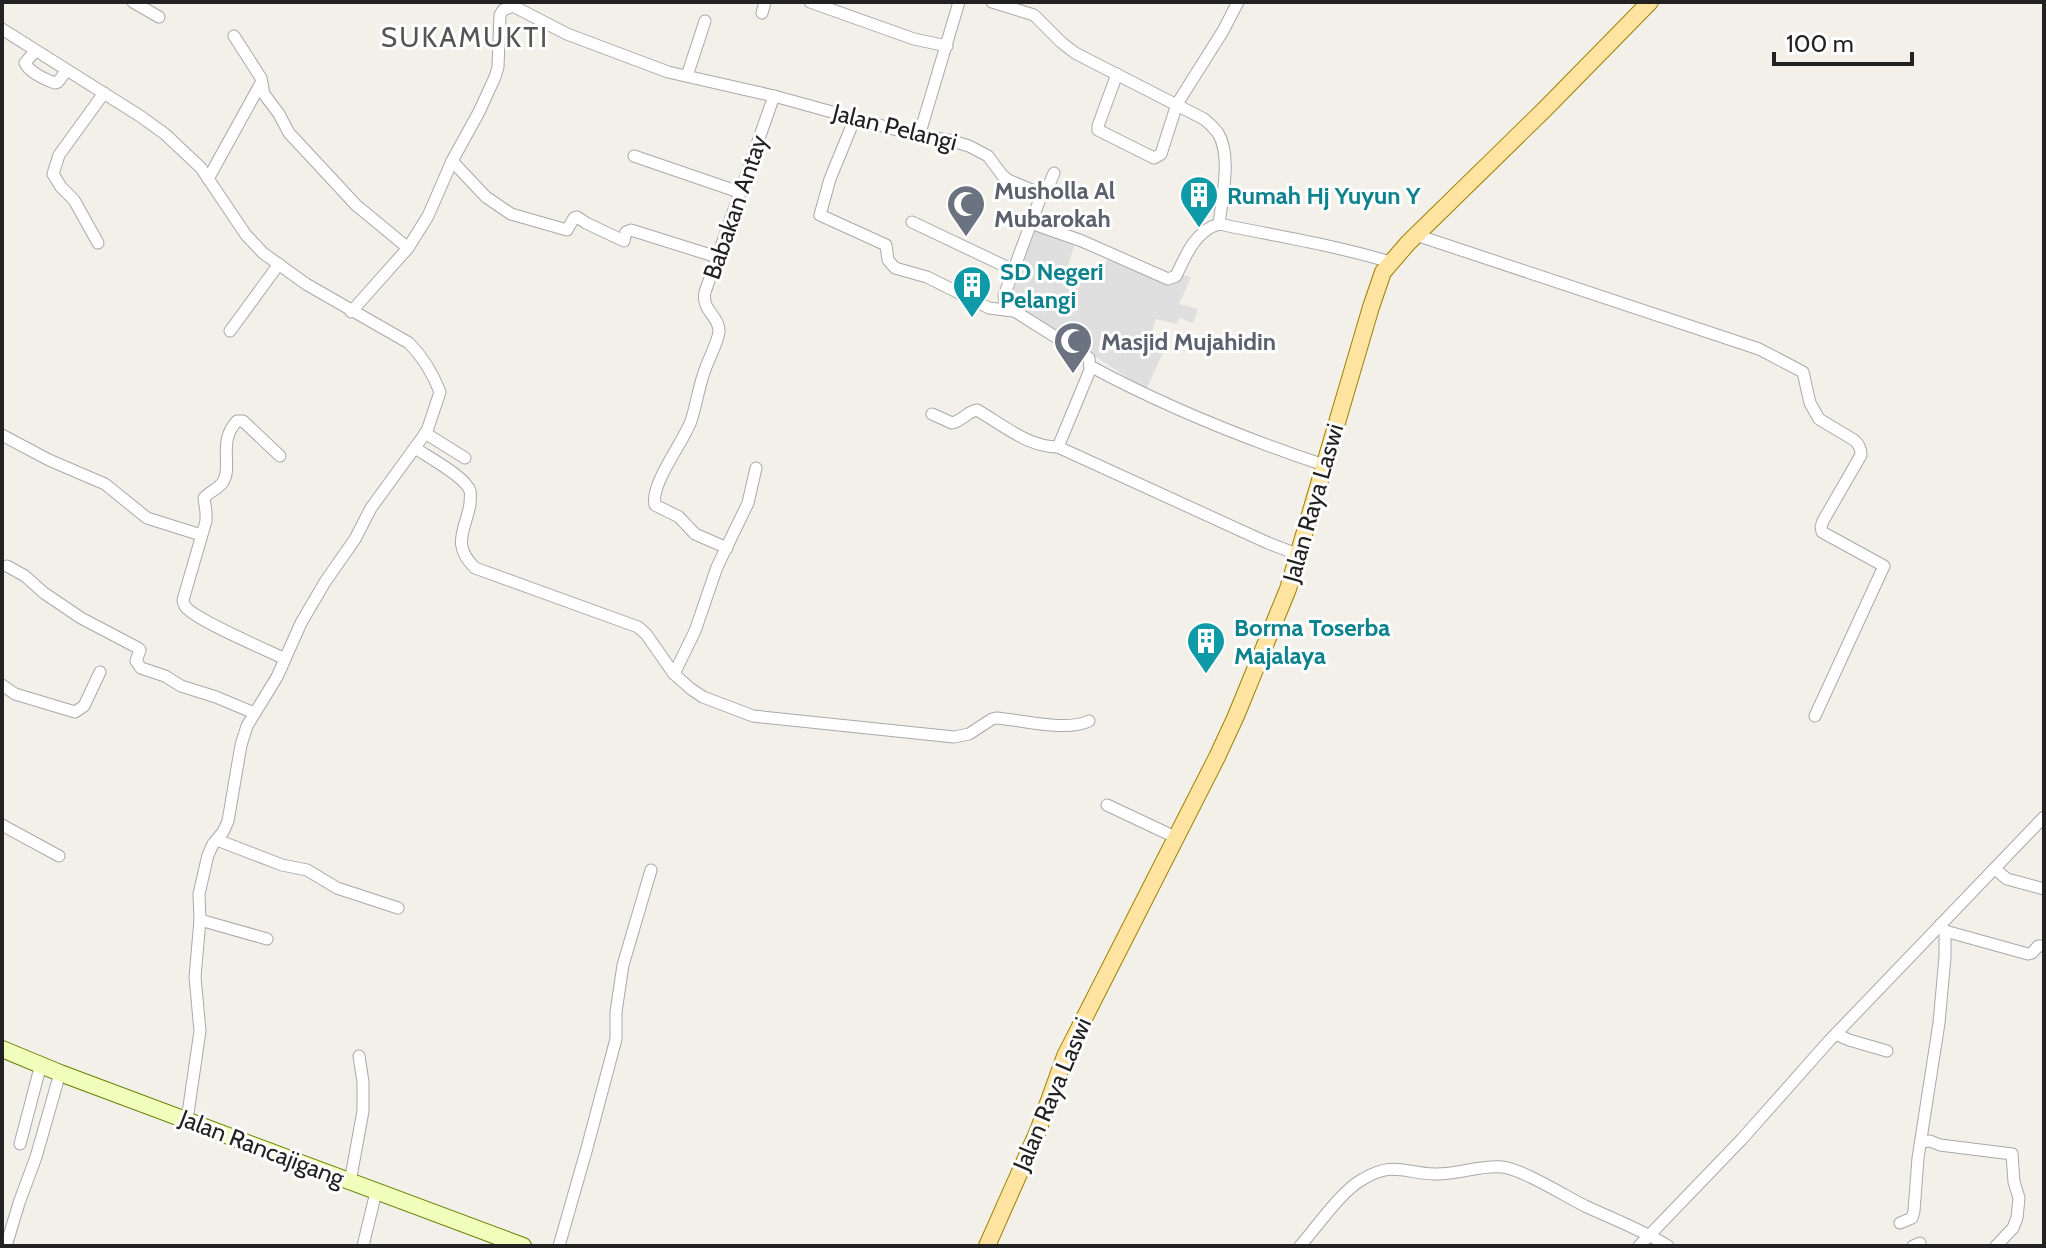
<svg xmlns="http://www.w3.org/2000/svg" width="2046" height="1248" font-family="Cabin,sans-serif">
<style>
.residential{fill:#e0dfdf}
.lines{fill:none;stroke-linecap:round;stroke-linejoin:round}
.minor-casing{stroke:#a9a9a9;stroke-width:13}
.secondary-casing{stroke:#628100;stroke-width:18}
.primary-casing{stroke:#9f8000;stroke-width:18}
.minor{stroke:#fff;stroke-width:11}
.secondary{stroke:#f1febb;stroke-width:16}
.primary{stroke:#ffe3a0;stroke-width:16}
.labels{text-anchor:middle;dominant-baseline:central;stroke-width:6;stroke-linejoin:round;paint-order:stroke}
.street-label{font-size:24px;fill:#222;stroke:#fff}
.worship-label{font-size:24px;font-weight:bold;fill:#5b616d;stroke:#fff;text-anchor:start}
.culture-label{font-size:24px;font-weight:bold;fill:#0d838f;stroke:#fff;text-anchor:start}
.quarter-label{font-size:28px;letter-spacing:2px;fill:#555;stroke:#fff}
</style>
<rect width="100%" height="100%" fill="#f2f0e8"/>
<polygon class="residential" points="1035,231 1075,243 1067,269 1079,276 1085,270 1097,273 1108,259 1171,285 1183,275 1191,277 1179,304 1198,309 1193,323 1180,318 1176,324 1156,319 1150,340 1165,348 1146,390 1010,300"/>
<g class="lines">
<defs>
<g id="minor">
<polyline points="133,2 159,17"/>
<polyline points="810,2 914,39 947,46"/>
<path d="M992,2L1034,15L1061,42L1075,53L1204,119C1209,123 1214,128 1218,133C1232,156 1222,198 1219,224C1276,236 1334,245 1390,262"/>
<polyline points="513,6 567,34 668,72 774,96 919,136 949,140 969,146 988,156 1002,175 1008,180 1039,193 1041,196 1004,296 1005,305 1089,358 1090,370 1058,447 1268,543 1297,554"/>
<polyline points="762,13 765,2"/>
<path d="M2,29L140,116L165,134L201,168L246,235L263,253L306,284L409,343C423,357 433,374 440,392L427,431L371,508L355,539L325,582L301,623L277,677L247,726L241,745L228,821L223,832L213,844L208,855L199,894L200,920L195,977L200,1031L187,1120"/>
<polyline points="234,36 261,78 264,94 279,114 289,133 356,205 408,248"/>
<path d="M35,51L25,63C30,73 44,79 55,83L58,82L66,71"/>
<polyline points="1117,74 1098,126 1098,130 1154,158 1161,154 1177,104 1223,31 1238,2"/>
<polyline points="687,76 705,21"/>
<polyline points="855,118 830,179 820,215 886,245 888,260 895,268 927,277 989,308 1013,311"/>
<polyline points="919,136 959,2"/>
<polyline points="634,156 739,192"/>
<polyline points="452,161 486,197 511,214 567,230 574,218 577,217 586,223 624,241 626,232 631,230 717,257"/>
<polyline points="208,179 261,83"/>
<polyline points="1041,198 1046,192 1054,173"/>
<polyline points="912,222 1013,270"/>
<path d="M1031,223L1082,241L1168,279L1176,276C1186,255 1195,231 1219,224"/>
<path d="M1416,235L1759,349L1803,372L1810,403L1819,419L1854,440C1859,444 1861,448 1861,455L1823,521L1821,527L1822,532L1884,566L1815,716"/>
<polyline points="98,243 74,200 61,187 53,174 59,155 104,93"/>
<polyline points="351,312 408,248 428,216 452,161 479,112 495,77 498,67 500,15 503,10 513,6 512,3"/>
<polyline points="230,331 279,264"/>
<path d="M1090,366C1162,405 1246,439 1324,465"/>
<path d="M932,414L952,423C962,421 968,411 977,410C1003,425 1028,447 1058,447"/>
<polyline points="425,433 465,458"/>
<polyline points="2,435 49,460 105,484 147,518 201,535"/>
<path d="M415,448C428,457 466,477 470,491C471,494 470,500 470,504C465,532 451,544 475,568L638,627L646,634L674,674L691,689L703,697L753,716L954,737L969,734L992,719L996,718C1023,720 1066,732 1089,721"/>
<path d="M280,456L243,421H237C217,442 233,466 223,482C218,489 209,492 204,498L206,512V521L183,600C183,602 184,604 185,606C193,619 267,650 285,659"/>
<path d="M727,548L695,534L679,517L655,505C650,484 683,443 691,421C697,403 699,384 706,367C710,356 717,344 719,332C720,316 701,311 705,292L774,96"/>
<polyline points="7,566 25,576 44,593 81,618 138,648 140,650 136,661 141,668 165,676 181,686 216,697 254,713"/>
<polyline points="674,674 695,631 717,567 748,503 756,468"/>
<polyline points="2,685 15,694 75,712 84,706 100,672"/>
<polyline points="1107,805 1175,837"/>
<polyline points="2,825 59,856"/>
<polyline points="217,840 282,865 307,870 337,888 398,908"/>
<polyline points="1995,869 2007,879 2044,889"/>
<polyline points="200,920 267,939"/>
<polyline points="1945,931 2028,954 2032,953 2038,946 2044,946"/>
<polyline points="1836,1034 1849,1040 1887,1051"/>
<polyline points="1921,1142 1930,1141 1940,1145 2012,1154 2014,1182 2019,1198 2017,1218 2013,1228 1996,1246"/>
<polyline points="20,1144 41,1064"/>
<polyline points="350,1182 363,1111 363,1082 359,1056"/>
<polyline points="1900,1223 1912,1218 1914,1211 1918,1158 1939,1023 1945,957 1945,931 1940,925"/>
<polyline points="6,1246 19,1203 36,1157 60,1073"/>
<polyline points="363,1246 376,1192"/>
<polyline points="559,1246 587,1148 616,1039 616,1012 623,965 651,870"/>
<path d="M1300,1246C1317,1227 1341,1191 1363,1179C1393,1161 1404,1173 1434,1174C1457,1175 1479,1165 1502,1167C1522,1169 1565,1196 1585,1206C1613,1219 1642,1230 1668,1246"/>
<polyline points="1639,1246 1742,1139 1829,1041 2044,817"/>
<polyline points="1913,1246 1920,1243"/>
</g>
<polyline id="secondary" points="2,1049 60,1073 523,1246"/>
<polyline id="primary" points="987,1246 1038,1131 1065,1056 1217,757 1236,716 1288,589 1371,307 1383,272 1408,243 1546,108 1650,2"/>
</defs>
<use href="#minor" class="minor-casing"/>
<use href="#secondary" class="secondary-casing"/>
<use href="#primary" class="primary-casing"/>
<use href="#minor" class="minor"/>
<use href="#secondary" class="secondary"/>
<use href="#primary" class="primary"/>
</g>
<defs>
<symbol id="building-pin" viewBox="-11 -11 22 30"><path d="M0 17L-7.5 6A9.5 9.5 0 1 1 7.5 6Z" fill="#0f9aa8" stroke="#fff"/><path d="M-4-6H4V6H1V3H-1V6H-4ZM-2.5-4.3h1.7v1.8h-1.7ZM.8-4.3h1.7v1.8H.8ZM-2.5-1h1.7V.8h-1.7ZM.8-1h1.7V.8H.8Z" fill="#fff"/></symbol>
<symbol id="mosque-pin" viewBox="-11 -11 22 30"><path d="M0 17L-7.5 6A9.5 9.5 0 1 1 7.5 6Z" fill="#6b7280" stroke="#fff"/><path d="M3.5-4.9A6 6 0 1 0 3.5 4.9A5 5 0 1 1 3.5-4.9Z" fill="#fff"/></symbol>
</defs>
<g fill-rule="evenodd">
<use href="#building-pin" x="1177" y="173" width="44" height="60"/>
<use href="#mosque-pin" x="944" y="182" width="44" height="60"/>
<use href="#building-pin" x="950" y="263" width="44" height="60"/>
<use href="#mosque-pin" x="1051" y="319" width="44" height="60"/>
<use href="#building-pin" x="1184" y="619" width="44" height="60"/>
</g>
<g class="labels">
<g class="street-label">
<text transform="translate(895 127) rotate(14)">Jalan Pelangi</text>
<text transform="translate(735 207) rotate(-71)">Babakan Antay</text>
<text transform="translate(1313 503) rotate(-74)">Jalan Raya Laswi</text>
<text transform="translate(1052 1094) rotate(-67)">Jalan Raya Laswi</text>
<text transform="translate(262 1148) rotate(21)">Jalan Rancajigang</text>
</g>
<g class="worship-label">
<text x="994" y="190">Musholla Al<tspan x="994" dy="28">Mubarokah</tspan></text>
<text x="1101" y="341">Masjid Mujahidin</text>
</g>
<g class="culture-label">
<text x="1227" y="195">Rumah Hj Yuyun Y</text>
<text x="1000" y="271">SD Negeri<tspan x="1000" dy="28">Pelangi</tspan></text>
<text x="1234" y="627">Borma Toserba<tspan x="1234" dy="28">Majalaya</tspan></text>
</g>
<g class="quarter-label">
<text x="465" y="37">SUKAMUKTI</text>
</g>
</g>
<rect width="2046" height="1248" fill="none" stroke="#222222" stroke-width="8"/>
<path d="M1774 52v12h138v-12" fill="none" stroke="#222222" stroke-width="4"/>
<text x="1786" y="52" font-size="24" fill="#222222" stroke="#ffffff" stroke-width="6" paint-order="stroke">100 m</text>
</svg>
